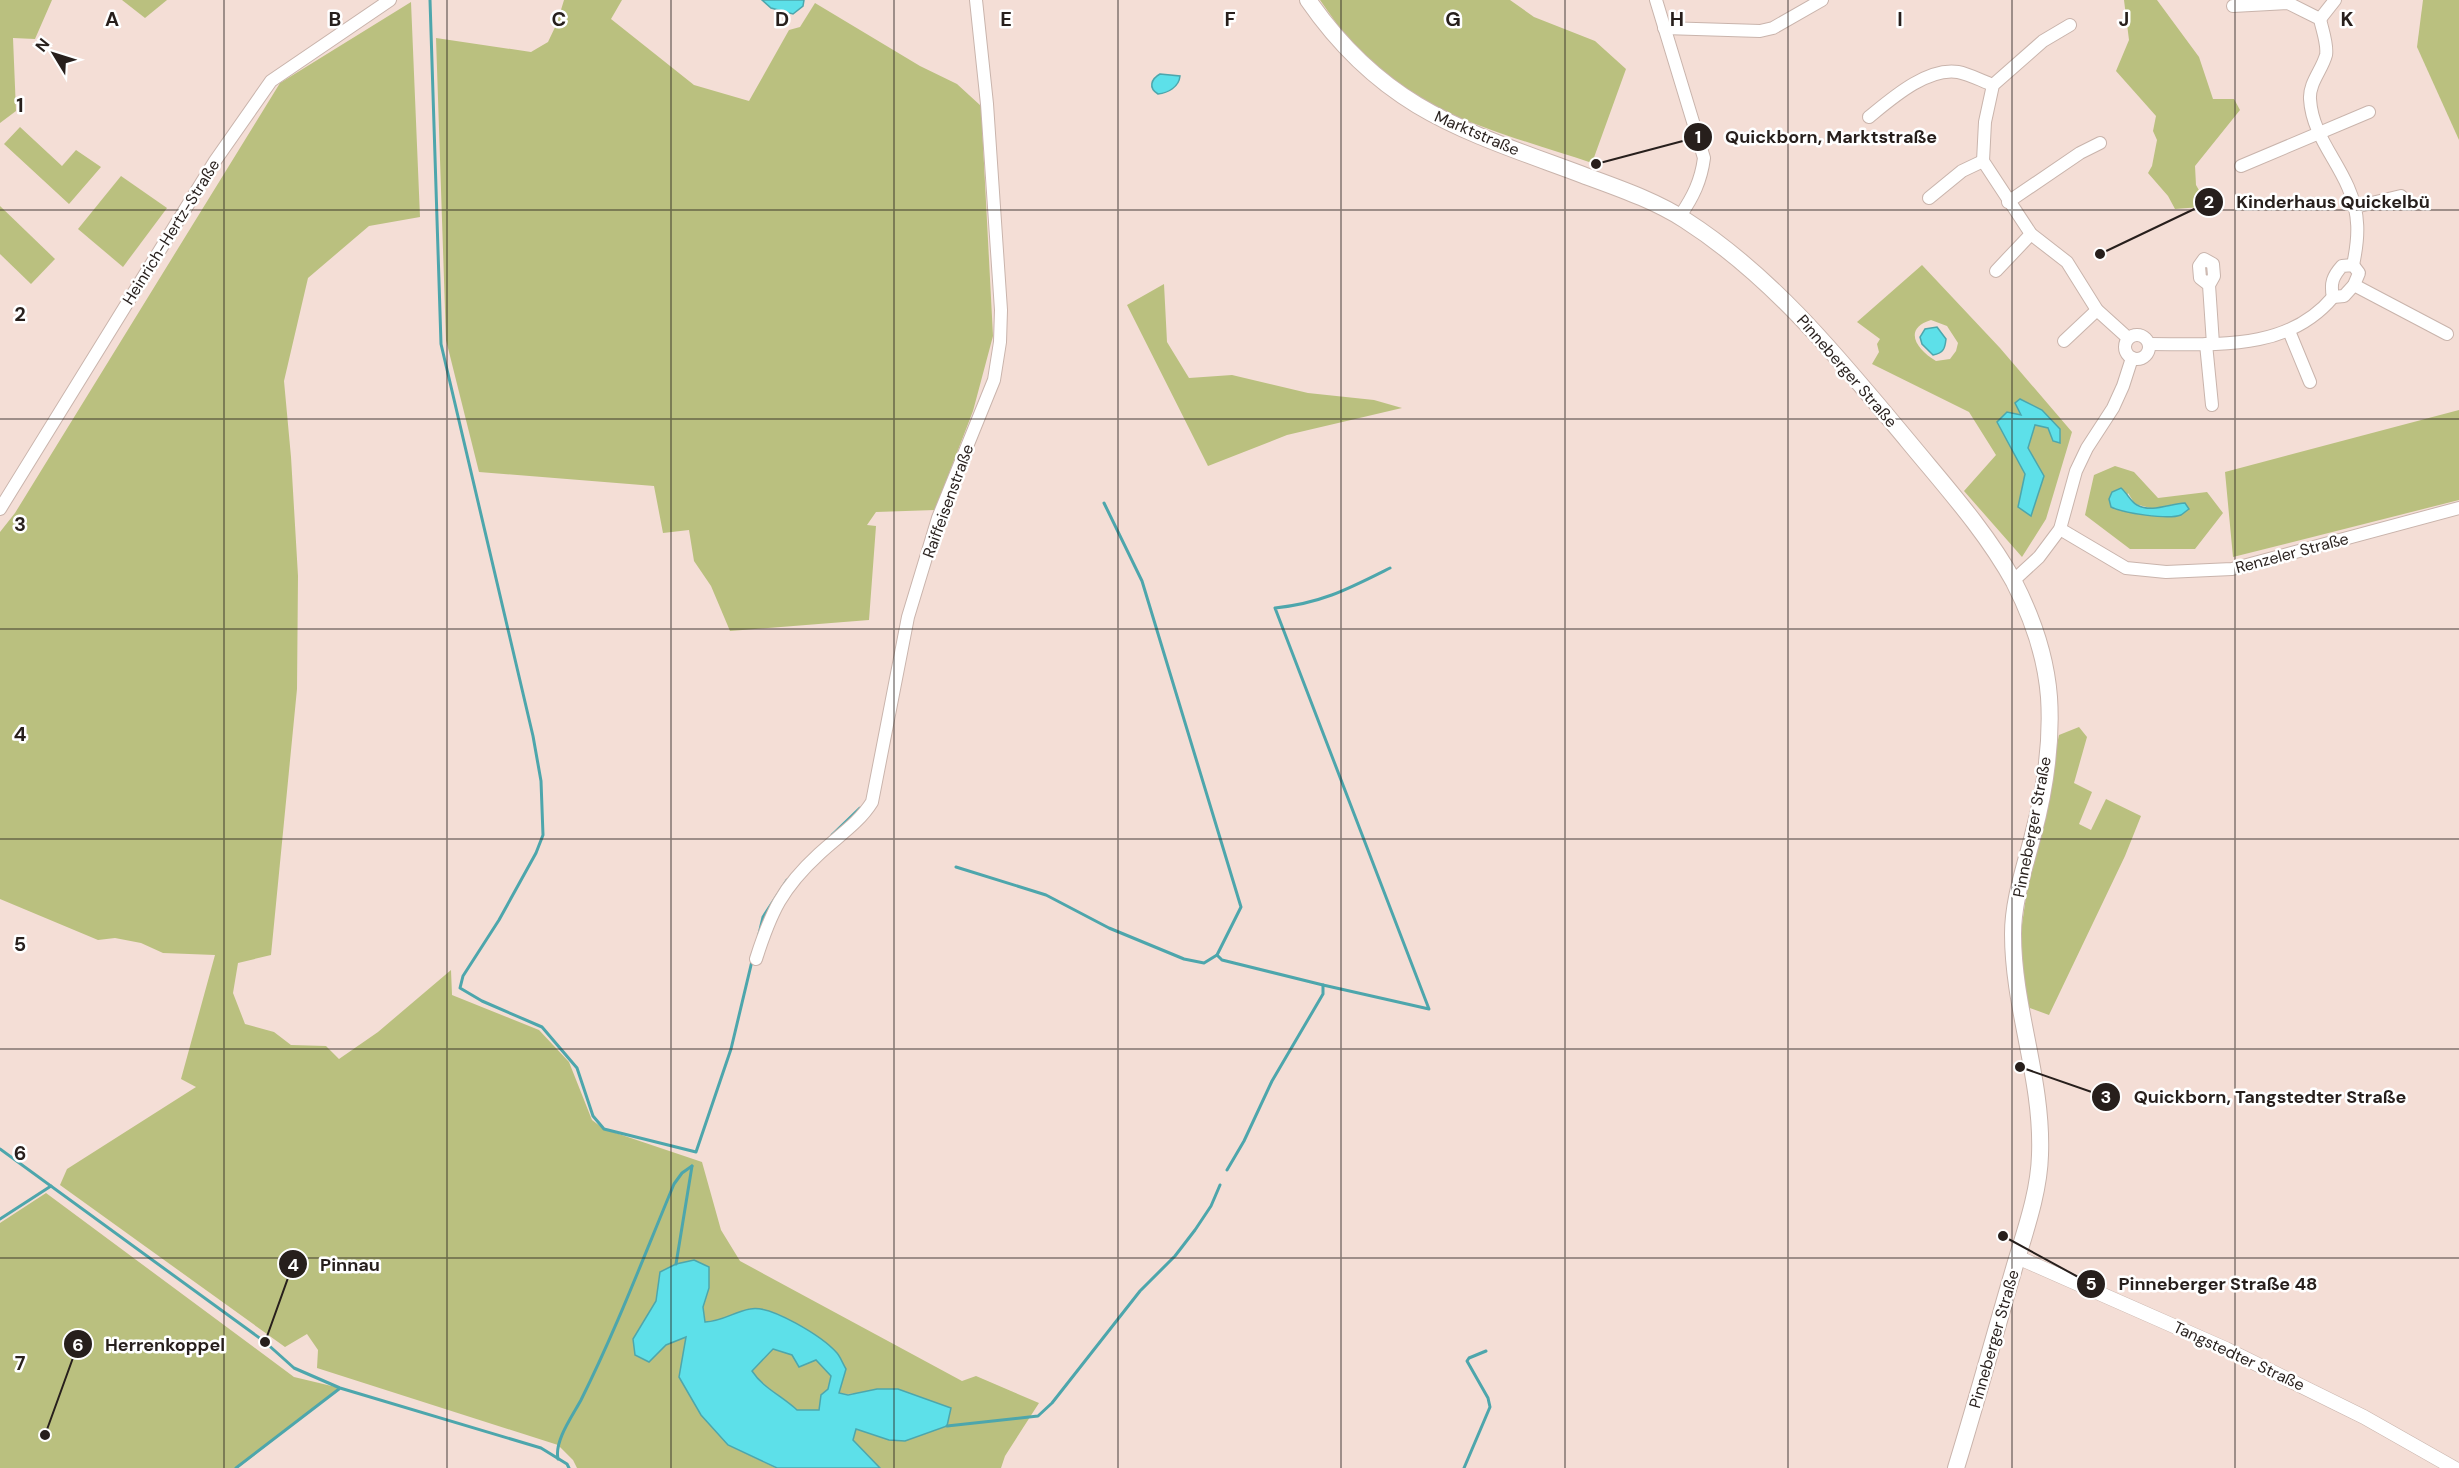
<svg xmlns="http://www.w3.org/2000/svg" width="2459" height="1468" font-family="'DM Sans',sans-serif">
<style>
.green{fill:#bac07f;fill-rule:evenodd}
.water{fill:#5de0e9;stroke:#4da6ac;stroke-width:1.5;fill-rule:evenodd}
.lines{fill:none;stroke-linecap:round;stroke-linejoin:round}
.stream{stroke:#4da6ac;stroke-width:3}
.minor-casing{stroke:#c9b4ac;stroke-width:14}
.tertiary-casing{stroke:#c9b4ac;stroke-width:15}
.secondary-casing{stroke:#c9b4ac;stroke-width:18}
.minor{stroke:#fff;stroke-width:12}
.tertiary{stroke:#fff;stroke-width:14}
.secondary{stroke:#fff;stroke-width:16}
.grid{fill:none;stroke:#271f1c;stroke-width:1.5;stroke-opacity:0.55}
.labels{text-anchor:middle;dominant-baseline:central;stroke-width:5;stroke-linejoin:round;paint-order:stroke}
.street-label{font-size:16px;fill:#271f1c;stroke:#fff}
.grid-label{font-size:20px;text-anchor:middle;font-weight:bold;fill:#271f1c;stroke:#fff;stroke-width:5;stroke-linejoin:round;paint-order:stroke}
.leader{fill:none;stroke:#271f1c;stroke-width:2}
.callout-dot{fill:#271f1c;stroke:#fff;stroke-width:2}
.mark-label{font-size:18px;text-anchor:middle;font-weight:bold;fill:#fff}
.callout-label{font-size:18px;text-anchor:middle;font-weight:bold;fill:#271f1c;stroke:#fff;stroke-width:5;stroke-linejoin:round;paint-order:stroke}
</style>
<rect width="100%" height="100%" fill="#f4ded6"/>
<g class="green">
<polygon points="0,0 52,0 35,39 13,38 16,111 0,123"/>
<polygon points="122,0 167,0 145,18"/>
<polygon points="564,0 622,0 611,19 694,85 749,101 789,30 800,27 815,3 920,66 957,84 981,106 993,336 973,411 935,510 876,512 867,525 876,526 869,620 730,631 711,586 694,561 689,530 663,533 654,486 479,472 446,340 436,38 531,52 548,42 557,23"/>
<path d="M1320,0H1510L1534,17L1595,41L1626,69L1592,163C1526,141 1441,119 1385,77C1359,57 1339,27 1320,0Z"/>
<polygon points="2124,0 2157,0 2199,57 2213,99 2234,99 2240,110 2195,166 2196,185 2204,199 2201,207 2175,209 2168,196 2148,173 2152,166 2157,140 2153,131 2156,116 2116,71 2129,40"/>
<polygon points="2423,0 2459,0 2459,140 2417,47"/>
<path d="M411,2L420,217L369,226L308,278L284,381L291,457L298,576L297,689L271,955L238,963L233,993L245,1024L274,1032L291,1045L326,1046L339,1059L378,1032L451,970L452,995L539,1030L569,1062L592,1120L604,1129L702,1162L721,1230L740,1261L962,1381L976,1376L1039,1403L1005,1456L1001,1468H880L853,1440L856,1429L889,1440L947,1426C925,1404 910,1385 876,1390C863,1391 852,1396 839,1393L846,1369L752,1308L722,1321L705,1322L703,1307L709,1288L660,1272L656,1301L633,1339L649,1362L666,1345L686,1337L728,1445L776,1468H577L573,1460L558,1445L317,1368L318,1350L307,1334L285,1347L60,1185L67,1169L196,1087L181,1079L215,955L163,953L141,943L115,938L98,940L0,899V532L15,513L280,83Z"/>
<polygon points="20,127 62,166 76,150 101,167 69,204 4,144"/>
<polygon points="121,176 167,208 123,267 78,229"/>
<polygon points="0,206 55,259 31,284 0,254"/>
<path d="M1922,265L2000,348L2072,432L2046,519L2022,557L1964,491L1996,455L1969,412L1872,364L1879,352L1877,344L1880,339L1857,322ZM1931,320L1947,326L1958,343L1956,351L1950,359L1936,361C1917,350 1902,329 1931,320ZM2007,412L2060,429L2053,441L2048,428L2035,425L2028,448L2044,476L2019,507L2025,474L2013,448Z"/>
<polygon points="1164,284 1167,342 1189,378 1232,375 1308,393 1374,400 1402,408 1287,435 1208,466 1127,305"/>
<polygon points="2459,410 2459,500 2233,557 2225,472"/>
<path d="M2115,466L2134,472L2158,498L2207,492L2223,513L2195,549H2130L2085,515L2094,475ZM2128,493L2135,504L2154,509L2175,504L2181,515L2151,516L2135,512H2123Z"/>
<polygon points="2079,727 2087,737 2074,783 2092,792 2079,824 2091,830 2106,799 2141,816 2125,856 2049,1015 2027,1007 2019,945 2029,876 2059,735"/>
<polygon points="46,1193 294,1377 340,1388 238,1468 0,1468 0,1223"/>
<path d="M773,1349L816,1360L831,1376L828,1389L821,1395L820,1410H797C782,1396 764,1388 752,1371Z"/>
</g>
<g class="water">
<polygon points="762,0 804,0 803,6 793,14 771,8"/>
<path d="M1160,74L1180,76C1179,87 1168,93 1158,94C1148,88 1151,79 1160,74Z"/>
<path d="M1937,327L1946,339C1945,348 1944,353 1933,355L1922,344L1920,337L1925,329Z"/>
<polygon points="2020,399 2042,410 2060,429 2060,443 2053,441 2048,428 2035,425 2028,448 2044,476 2031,516 2018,507 2025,474 1997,422 2007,412 2021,415 2015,403"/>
<path d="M2121,488C2127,493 2131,502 2137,505C2152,513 2169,504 2185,503L2189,509C2186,511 2184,513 2181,515C2168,520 2123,513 2111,507L2109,499L2112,492Z"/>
<path d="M694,1260L709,1267V1288L703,1307L705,1322C724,1321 733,1312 750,1309C770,1304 823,1337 837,1353C841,1358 843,1364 846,1369L839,1393L848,1395L877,1389H898L951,1408L947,1426L905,1441L889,1440L856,1429L853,1440L880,1468H777L728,1445L701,1415L679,1377L686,1337L666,1345L649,1362L635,1355L633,1339L656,1301L660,1272L676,1264ZM773,1349L792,1355L799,1367L816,1360L831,1376L828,1389L821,1395L819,1410H797C782,1396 763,1388 752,1371Z"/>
</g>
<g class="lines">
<g class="stream">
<polyline points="430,0 441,344 533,736 541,781 543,835 536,853 499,920 463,976 460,988 482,1001 542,1027 577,1068 593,1116 604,1129 696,1152 731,1049 752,961"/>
<polyline points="1104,503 1142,581 1241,907 1217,955 1222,960 1323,985"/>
<polyline points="832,835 860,808"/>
<polyline points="956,867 1046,895 1109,928 1184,959 1204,963 1217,955"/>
<polyline points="759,934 763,917 787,880"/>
<polyline points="0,1149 265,1342 294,1368 340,1388 541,1448 567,1464 569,1468"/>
<path d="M1227,1170L1244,1141L1272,1081L1323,994V985L1429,1009L1275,608C1322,603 1348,589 1390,568"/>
<polyline points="0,1219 51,1186"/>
<polyline points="676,1264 692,1166"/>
<polyline points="947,1426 1038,1416 1052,1403 1140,1291 1175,1256 1195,1230 1211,1206 1220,1185"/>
<path d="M558,1459C554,1441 573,1415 581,1400C616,1330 644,1256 674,1184L682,1173L692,1166"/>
<polyline points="236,1468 339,1389"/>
<polyline points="1464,1468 1490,1407 1488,1398 1467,1361 1469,1358 1486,1351"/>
</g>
<defs>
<g id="minor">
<path d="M1656,0L1704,158C1701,181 1693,197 1680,216"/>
<path d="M2233,6L2288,3L2320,19C2322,29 2328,45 2326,55C2322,70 2309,83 2310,99C2312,133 2335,157 2348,187C2360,214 2359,237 2353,265"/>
<polyline points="2320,19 2335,0"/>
<polyline points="2070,25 2043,41 1993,85 1985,122 1983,161 2031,234 2067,262 2097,310 2128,338"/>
<polyline points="1664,28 1760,31 1773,28 1822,0"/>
<path d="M1869,117C1891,99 1927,67 1958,72C1969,74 1982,81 1993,85"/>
<polyline points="2241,166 2369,112"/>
<polyline points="1929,198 1962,171 1983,161"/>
<polyline points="2008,202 2080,153 2100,143"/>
<polyline points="2355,207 2401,196"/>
<path d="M2353,265L2359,273L2354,285L2344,296L2333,297C2330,283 2333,276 2342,266Z"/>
<polyline points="1996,271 2031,234"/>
<polyline points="2209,285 2200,278 2199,266 2204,259 2213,264 2214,276 2209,285 2213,344"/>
<polyline points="2354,285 2447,334"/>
<polyline points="2289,331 2310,382"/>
<circle cx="2137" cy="347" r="12"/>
<polyline points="2064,341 2097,310"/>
<path d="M2149,344C2214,344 2287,352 2333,297"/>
<polyline points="2206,344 2212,405"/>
<polyline points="0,509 215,161 271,81 390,0"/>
<polyline points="2060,529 2126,568 2166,572 2232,569 2459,508"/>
<polyline points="2013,581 2039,557 2060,529 2076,471 2087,448 2113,408 2123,386 2132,358"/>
<path d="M756,959C771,912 782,888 819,854C837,837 859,823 872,802L908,617L938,518L994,380L1000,342L1001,310L987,104L976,0"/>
</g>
<polyline id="tertiary" points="2017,1257 2226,1349 2364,1417 2454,1468"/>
<path id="secondary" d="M1308,0C1384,110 1465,131 1583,175C1618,188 1654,200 1685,220C1774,277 1841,361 1908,441C1945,486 1986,531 2014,582C2032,617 2046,658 2049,697C2052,743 2045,790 2033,835C2025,867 2013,900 2013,934C2013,1009 2043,1079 2040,1155C2039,1194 2024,1234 2013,1272C1994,1337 1976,1403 1956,1468"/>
</defs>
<use href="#minor" class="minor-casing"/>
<use href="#tertiary" class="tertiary-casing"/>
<use href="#secondary" class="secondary-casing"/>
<use href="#minor" class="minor"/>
<use href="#tertiary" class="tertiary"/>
<use href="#secondary" class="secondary"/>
</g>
<path class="grid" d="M224,0V1468M447,0V1468M671,0V1468M894,0V1468M1118,0V1468M1341,0V1468M1565,0V1468M1788,0V1468M2012,0V1468M2235,0V1468M0,210H2459M0,419H2459M0,629H2459M0,839H2459M0,1049H2459M0,1258H2459"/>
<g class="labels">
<g class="street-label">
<text transform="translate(1477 133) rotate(23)">Marktstraße</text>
<text transform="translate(171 232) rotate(-58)">Heinrich-Hertz-Straße</text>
<text transform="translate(1847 371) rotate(49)">Pinneberger Straße</text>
<text transform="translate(948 501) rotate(-70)">Raiffeisenstraße</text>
<text transform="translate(2292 553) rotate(-15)">Renzeler Straße</text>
<text transform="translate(2032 827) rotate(-79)">Pinneberger Straße</text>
<text transform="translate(1994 1339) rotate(-74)">Pinneberger Straße</text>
<text transform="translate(2239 1356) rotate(25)">Tangstedter Straße</text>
</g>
</g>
<g class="grid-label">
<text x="112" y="26">A</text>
<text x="335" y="26">B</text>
<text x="559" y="26">C</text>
<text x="782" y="26">D</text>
<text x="1006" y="26">E</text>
<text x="1230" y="26">F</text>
<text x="1453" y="26">G</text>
<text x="1677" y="26">H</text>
<text x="1900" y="26">I</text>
<text x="2124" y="26">J</text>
<text x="2347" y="26">K</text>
<text x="20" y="112">1</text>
<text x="20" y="321">2</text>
<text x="20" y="531">3</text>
<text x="20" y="741">4</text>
<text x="20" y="951">5</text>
<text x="20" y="1160">6</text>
<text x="20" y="1370">7</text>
</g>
<path class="leader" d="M1596 164L1698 137M2100 254L2209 202M2020 1067L2106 1097M265 1342L293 1264M2003 1236L2091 1284M45 1435L78 1344"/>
<g class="callout-dot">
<circle cx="1596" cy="164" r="6"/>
<circle cx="2100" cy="254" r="6"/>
<circle cx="2020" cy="1067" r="6"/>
<circle cx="265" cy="1342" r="6"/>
<circle cx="2003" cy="1236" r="6"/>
<circle cx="45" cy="1435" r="6"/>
<circle cx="1698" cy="137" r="15"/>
<circle cx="2209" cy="202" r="15"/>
<circle cx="2106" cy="1097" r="15"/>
<circle cx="293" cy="1264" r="15"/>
<circle cx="2091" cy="1284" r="15"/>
<circle cx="78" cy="1344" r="15"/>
</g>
<g class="mark-label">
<text x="1698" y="143">1</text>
<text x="2209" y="208">2</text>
<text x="2106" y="1103">3</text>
<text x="293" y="1271">4</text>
<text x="2091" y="1290">5</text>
<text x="78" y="1351">6</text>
</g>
<g class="callout-label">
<text x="1831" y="143">Quickborn, Marktstraße</text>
<text x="2333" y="208">Kinderhaus Quickelbü</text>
<text x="2270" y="1103">Quickborn, Tangstedter Straße</text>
<text x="350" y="1271">Pinnau</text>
<text x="2218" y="1290">Pinneberger Straße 48</text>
<text x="165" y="1351">Herrenkoppel</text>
</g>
<g transform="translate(54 54) rotate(308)" stroke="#ffffff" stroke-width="4.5" paint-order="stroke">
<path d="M0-4.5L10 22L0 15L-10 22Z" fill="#271f1c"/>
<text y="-9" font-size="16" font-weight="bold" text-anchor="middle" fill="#271f1c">N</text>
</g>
</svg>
